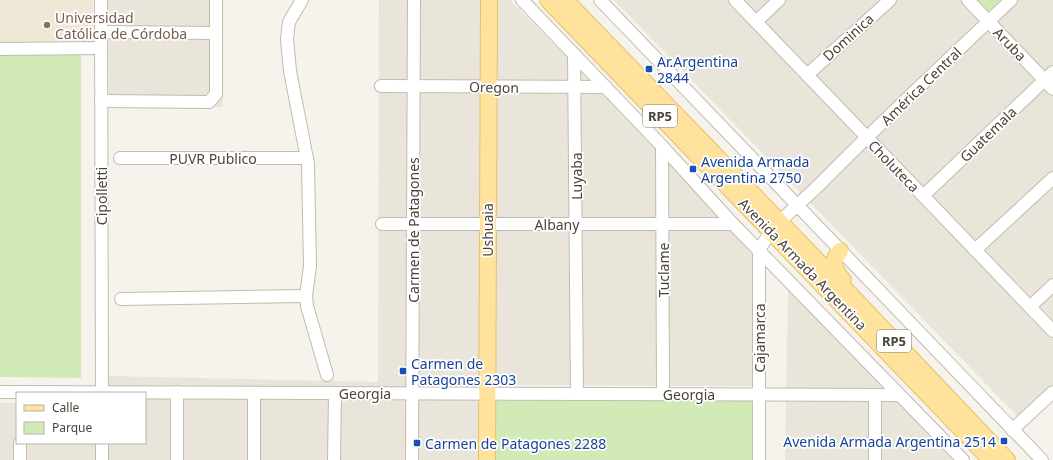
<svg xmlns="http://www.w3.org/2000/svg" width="1053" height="460" font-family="'Noto Sans',sans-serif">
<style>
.residential{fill:#eae5da}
.education{fill:#efe8d6}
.green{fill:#d2eab5}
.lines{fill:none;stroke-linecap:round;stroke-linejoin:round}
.minor-casing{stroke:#c2bbae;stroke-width:14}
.major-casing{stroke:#e6c16a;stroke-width:18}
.minor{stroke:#fff;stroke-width:12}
.major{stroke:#ffe39c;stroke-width:16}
.education-dot{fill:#8d6e63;stroke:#fff;stroke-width:1.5}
.transit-dot{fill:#1a4fb4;stroke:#fff;stroke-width:1.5}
.labels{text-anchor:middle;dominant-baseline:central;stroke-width:3.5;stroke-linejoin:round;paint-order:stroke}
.shield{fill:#fff;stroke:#817c74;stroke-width:1}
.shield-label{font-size:13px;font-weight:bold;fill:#4b4439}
.education-label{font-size:14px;fill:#785e54;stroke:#fff;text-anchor:start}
.street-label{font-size:14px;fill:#4b4439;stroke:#fff}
.transit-label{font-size:14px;fill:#164399;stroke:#fff;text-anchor:start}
</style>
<rect width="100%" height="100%" fill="#f6f3ec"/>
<g class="residential">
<polygon points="108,0 223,0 223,107 109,107"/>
<polygon points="379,0 510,0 754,242 754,386 479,385 478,460 0,460 0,403 17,403 17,443 145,443 145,393 109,393 109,376 378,382"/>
<polygon points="614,0 1053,0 1053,385 1019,418"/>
<polygon points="788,287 958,460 785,460"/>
</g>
<rect class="education" x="0" y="0" width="93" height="49"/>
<g class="green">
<polygon points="973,0 1001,0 987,14"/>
<polygon points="0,49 81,49 81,378 0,377"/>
<polygon points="755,400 755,460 495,460 495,401"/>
</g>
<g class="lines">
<defs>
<g id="minor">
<polyline points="101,0 102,393"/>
<polyline points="302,0 289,22 287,39 290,71 308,164 310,266 306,296 307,306 327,375"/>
<polyline points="522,0 662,146 733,224 963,460"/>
<polyline points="600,0 1042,460"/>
<polyline points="735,0 1053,331"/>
<polyline points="968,0 1053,89"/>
<polyline points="756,22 779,0"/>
<polyline points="101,32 216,33"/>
<polyline points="0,49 101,48"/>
<polyline points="574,54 577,394"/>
<polyline points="807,75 890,0"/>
<polyline points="381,86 606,87"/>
<polyline points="101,101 209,102 216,94 216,0"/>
<polyline points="662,146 663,394"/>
<polyline points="120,158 307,158"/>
<polyline points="923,196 1053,72"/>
<polyline points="382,224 733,224"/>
<polyline points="975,250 1053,178"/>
<polyline points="121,299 306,296"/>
<polyline points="1030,307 1053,285"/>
<polyline points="0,392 899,395"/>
<polyline points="177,392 177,460"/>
<polyline points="875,395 875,460"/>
<polyline points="1012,430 1053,392"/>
<polyline points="20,460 20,443"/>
<polyline points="102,460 102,443"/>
<polyline points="254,460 254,394"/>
<polyline points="334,460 335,393"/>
<polyline points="412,460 414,0"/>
<path d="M759,460V251C771,225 799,205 820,184C882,121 947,61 1011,0"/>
</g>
<g id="major">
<polyline points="548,0 991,460"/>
<polyline points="565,0 862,307 1007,460"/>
<path d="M840,251C830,262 834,270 843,280"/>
<polyline points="487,460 489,0"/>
</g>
</defs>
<use href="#minor" class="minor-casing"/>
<use href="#major" class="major-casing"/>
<use href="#minor" class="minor"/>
<use href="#major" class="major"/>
</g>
<circle class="education-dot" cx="47" cy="25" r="4"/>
<g class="transit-dot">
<rect x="645" y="65" width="8" height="8" rx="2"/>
<rect x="689" y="165" width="8" height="8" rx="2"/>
<rect x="399" y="367" width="8" height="8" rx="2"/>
<rect x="1000" y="437" width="8" height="8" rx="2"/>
<rect x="413" y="439" width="8" height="8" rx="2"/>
</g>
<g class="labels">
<g class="shield">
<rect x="643" y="105" width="34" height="22" rx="3"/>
<rect x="877" y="330" width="34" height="22" rx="3"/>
</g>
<g class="shield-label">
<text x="660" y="116">RP5</text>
<text x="894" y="341">RP5</text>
</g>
<g class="education-label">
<text x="55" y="17">Universidad<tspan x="55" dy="16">Católica de Córdoba</tspan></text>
</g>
<g class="street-label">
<text transform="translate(848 37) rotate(-42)">Dominica</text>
<text transform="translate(1010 44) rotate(46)">Aruba</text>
<text transform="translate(921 86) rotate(-44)">América Central</text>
<text transform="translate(494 87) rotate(1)">Oregon</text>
<text transform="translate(988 134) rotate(-44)">Guatemala</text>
<text x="213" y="158">PUVR Publico</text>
<text transform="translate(894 166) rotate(46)">Choluteca</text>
<text transform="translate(576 176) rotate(-90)">Luyaba</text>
<text transform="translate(101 196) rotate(-90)">Cipolletti</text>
<text x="557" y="224">Albany</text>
<text transform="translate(413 230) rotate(-90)">Carmen de Patagones</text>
<text transform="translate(487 230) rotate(-90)">Ushuaia</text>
<text transform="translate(803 264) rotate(46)">Avenida Armada Argentina</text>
<text transform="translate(663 270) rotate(-90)">Tuclame</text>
<text transform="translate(759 338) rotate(-90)">Cajamarca</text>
<text x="365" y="393">Georgia</text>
<text x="689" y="394">Georgia</text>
</g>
<g class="transit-label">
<text x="657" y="61">Ar.Argentina<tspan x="657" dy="16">2844</tspan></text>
<text x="701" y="161">Avenida Armada<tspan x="701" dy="16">Argentina 2750</tspan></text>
<text x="411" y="363">Carmen de<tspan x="411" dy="16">Patagones 2303</tspan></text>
<text x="996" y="441" text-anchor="end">Avenida Armada Argentina 2514</text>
<text x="425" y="443">Carmen de Patagones 2288</text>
</g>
</g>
<rect x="16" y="392" width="130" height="52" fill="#ffffff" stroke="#b7b4b0"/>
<rect x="24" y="405" width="20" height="6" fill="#ffe39c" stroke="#b7b4b0"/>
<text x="52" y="412" font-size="12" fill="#4b4439">Calle</text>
<rect x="24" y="422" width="20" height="12" fill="#d2eab5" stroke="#b7b4b0"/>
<text x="52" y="432" font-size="12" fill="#4b4439">Parque</text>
</svg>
